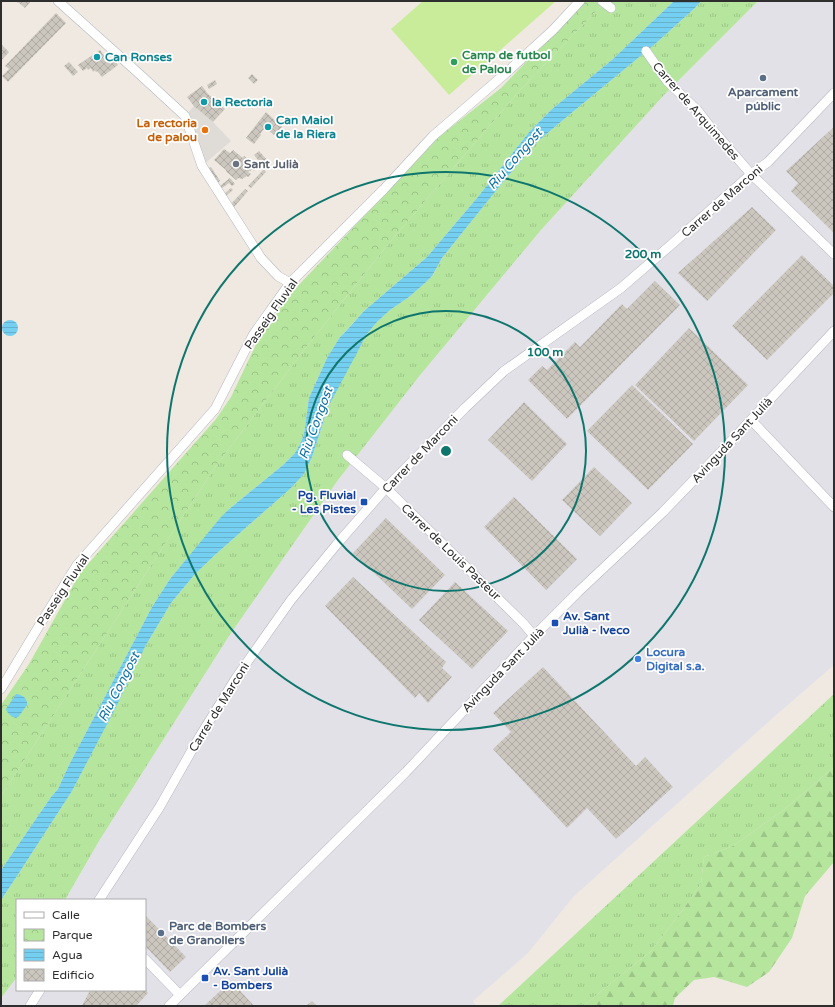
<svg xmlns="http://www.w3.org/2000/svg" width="835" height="1007" font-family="'Varela Round',sans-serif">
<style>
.industrial{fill:#e3e1e8}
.grass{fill:url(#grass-tufts)}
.forest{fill:url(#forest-firs)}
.park{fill:url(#park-crowns)}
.pitch{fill:#c9ec9a}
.plaza{fill:#dfdcd8}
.water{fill:url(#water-rules)}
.building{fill:url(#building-cross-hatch)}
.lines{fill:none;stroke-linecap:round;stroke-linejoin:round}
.minor-casing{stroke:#b4b7c1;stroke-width:10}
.minor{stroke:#fff;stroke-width:9}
.ring{fill:none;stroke:#0f766e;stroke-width:2}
.culture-dot{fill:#0f9aa8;stroke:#fff;stroke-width:1.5}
.leisure-dot{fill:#2e9e5b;stroke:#fff;stroke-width:1.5}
.service-dot{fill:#5c6f8a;stroke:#fff;stroke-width:1.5}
.food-dot{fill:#e8710a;stroke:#fff;stroke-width:1.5}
.worship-dot{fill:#6b7280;stroke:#fff;stroke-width:1.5}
.transit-dot{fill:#1a4fb4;stroke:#fff;stroke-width:1.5}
.shop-dot{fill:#3f7fe0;stroke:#fff;stroke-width:1.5}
.labels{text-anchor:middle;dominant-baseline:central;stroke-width:3.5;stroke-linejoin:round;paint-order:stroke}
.leisure-label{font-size:12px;font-weight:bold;fill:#27864d;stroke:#fff;text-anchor:start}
.culture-label{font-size:12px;font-weight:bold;fill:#0d838f;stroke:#fff;text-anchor:start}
.service-label{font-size:12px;font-weight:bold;fill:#4e5e75;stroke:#fff}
.street-label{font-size:12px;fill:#2e2e2e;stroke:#fff}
.food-label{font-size:12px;font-weight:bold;fill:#c56008;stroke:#fff;text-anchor:end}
.worship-label{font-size:12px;font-weight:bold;fill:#5b616d;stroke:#fff;text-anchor:start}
.transit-label{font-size:12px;font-weight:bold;fill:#164399;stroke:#fff;text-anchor:start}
.shop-label{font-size:12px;font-weight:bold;fill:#366cbe;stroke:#fff;text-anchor:start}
.water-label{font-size:13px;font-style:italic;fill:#0d6fa3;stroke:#fff}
.centre{fill:#0f766e;stroke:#fff;stroke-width:2}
.ring-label{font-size:12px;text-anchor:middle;font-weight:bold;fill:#0f766e;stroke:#fff;stroke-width:3.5;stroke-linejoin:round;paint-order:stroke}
</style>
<defs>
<pattern id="grass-tufts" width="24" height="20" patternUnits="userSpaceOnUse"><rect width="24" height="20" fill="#b6e59e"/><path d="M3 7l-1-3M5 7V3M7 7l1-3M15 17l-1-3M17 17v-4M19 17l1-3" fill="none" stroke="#9dc588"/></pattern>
<pattern id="forest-firs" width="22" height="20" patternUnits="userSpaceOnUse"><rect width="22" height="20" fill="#b6e59e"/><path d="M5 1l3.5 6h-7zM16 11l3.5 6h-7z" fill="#9dc588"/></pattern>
<pattern id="park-crowns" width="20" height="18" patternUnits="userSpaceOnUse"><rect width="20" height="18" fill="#b6e59e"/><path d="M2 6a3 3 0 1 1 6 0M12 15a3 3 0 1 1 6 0" fill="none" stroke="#9dc588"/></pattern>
<pattern id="water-rules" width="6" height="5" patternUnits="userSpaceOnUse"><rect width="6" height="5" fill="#75cff0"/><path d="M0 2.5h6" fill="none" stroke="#66b2ce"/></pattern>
<pattern id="building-cross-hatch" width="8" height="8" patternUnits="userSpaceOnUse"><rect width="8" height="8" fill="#cbc7bf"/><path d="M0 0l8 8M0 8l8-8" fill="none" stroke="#afaba4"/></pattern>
</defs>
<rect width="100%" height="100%" fill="#efe9e1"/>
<polygon class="industrial" points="758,1 834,1 834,665 775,716 573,897 528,953 473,1001 476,1006 1,1006 1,998 17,977 17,990 145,990 145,900 65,900 99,841 229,636 338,480 421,374 541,230 664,95"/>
<g class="grass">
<polygon points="606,1 674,1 613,59 551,110 530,131 477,198 427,257 364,311 340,337 327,358 309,398 304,434 300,444 295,453 283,465 228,510 170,579 152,607 69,765 58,789 51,797 1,870 1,796 215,467 308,345 385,248 521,89"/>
<polygon points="701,1 758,1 664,95 541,230 421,374 338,480 229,636 99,841 65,900 17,900 17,977 1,998 1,900 19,873 72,791 115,708 146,645 171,603 195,574 216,554 291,488 304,474 312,457 324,420 326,411 355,354 360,347 367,334 377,322 390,310 409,297 425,283 432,276 442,258 503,182 537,142 563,120 655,44 695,8"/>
<polygon points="834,694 834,767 785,809 733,846 704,857 701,884 684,908 651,951 583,1006 498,1006"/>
</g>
<polygon class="forest" points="834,767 834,862 805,896 792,938 769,972 747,987 714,977 694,980 675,998 673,1006 583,1006 651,951 684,908 701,884 704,857 733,846 785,809"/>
<polygon class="park" points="585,1 606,1 521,89 385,248 308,345 215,467 1,796 1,705 29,664 80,573 216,419 231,397 261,334 295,289 440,136 501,88"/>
<polygon class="pitch" points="423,1 556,1 449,95 391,29"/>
<polygon class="plaza" points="194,106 213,122 231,141 202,166 185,116"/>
<g class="water">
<polygon points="674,1 701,1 695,8 655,44 563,120 537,142 503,182 442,258 432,276 425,283 409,297 390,310 377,322 367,334 326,411 324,420 312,457 304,474 291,488 216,554 195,574 171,603 146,645 115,709 72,791 19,873 1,900 1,870 51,797 58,789 69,765 152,607 170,579 221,517 228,510 283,465 295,453 300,444 304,434 309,398 327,358 340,337 346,331 364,311 427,257 477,198 530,131 551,110 613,59"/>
<circle cx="10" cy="328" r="8"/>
<path d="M16,694C22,694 28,699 27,705L19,716L16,718C12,717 7,713 6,709Z"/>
</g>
<g class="building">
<polygon points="15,1 31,1 25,8 18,2 18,3"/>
<polygon points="56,13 66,23 8,82 2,76 9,69 5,66"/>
<polygon points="1,44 9,52 1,61"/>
<polygon points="100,50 110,64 115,61 118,65 102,77 97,71 96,72 95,70 93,72 91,68 88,70 87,68 83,71 78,65"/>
<polygon points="69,62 78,72 73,76 64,66"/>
<polygon points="252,74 258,80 254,84 248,78"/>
<polygon points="215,80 217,84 209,89 207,85"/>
<polygon points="202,86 208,94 225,109 213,122 194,106 187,97"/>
<polygon points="266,112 282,127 274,135 265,128 260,134 261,135 254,144 246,138"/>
<polygon points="834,127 834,233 791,191 798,183 786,171"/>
<polygon points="224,149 230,153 233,150 243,158 244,156 257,167 254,171 253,169 248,172 251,174 248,177 247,176 242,179 238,178 236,180 229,174 226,171 226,170 214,160"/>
<polygon points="259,151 268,161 263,166 254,155"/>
<polygon points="211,167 220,181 217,183 208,168"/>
<polygon points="264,169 266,172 251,188 248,186"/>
<polygon points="230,178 235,184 232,186 229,183 222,188 220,186"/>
<polygon points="231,188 233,190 226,196 224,194"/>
<polygon points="245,189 248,191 234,207 231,204"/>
<polygon points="752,207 776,230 707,301 678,273"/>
<polygon points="802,255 834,286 834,293 767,360 732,326"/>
<polygon points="655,281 680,305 567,419 528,380 542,366 547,370 575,342 580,347 622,304 627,309"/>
<polygon points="689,328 748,385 694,441 635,385"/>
<polygon points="632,385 693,444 648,490 587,431"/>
<polygon points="524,402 567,444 532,481 488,440"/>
<polygon points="594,467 632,503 600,536 562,500"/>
<polygon points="514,497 577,559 546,590 484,527"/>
<polygon points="386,518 445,575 412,609 353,553"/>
<polygon points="353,577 446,662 442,668 452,677 428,703 419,693 415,698 325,606"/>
<polygon points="455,582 508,631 472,669 419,620"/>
<polygon points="543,667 636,766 645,757 673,787 616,839 587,808 567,828 493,749 511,732 493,713"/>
<polygon points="145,915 186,957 170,972 145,946"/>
<polygon points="231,981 254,1006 204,1006"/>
<polygon points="90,990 146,990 148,993 136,1006 82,1006"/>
<polygon points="312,1001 317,1006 306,1006"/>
</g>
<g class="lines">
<defs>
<g id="minor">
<polyline points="58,1 135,70 185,116 202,166 261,258 278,276 290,283"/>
<polyline points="602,1 611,8"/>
<polyline points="646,51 667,81 698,111 712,129 751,174 834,254"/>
<polyline points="751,420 834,507"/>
<polyline points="347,455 386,488 524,624 534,636"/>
<polyline points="1,689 42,621 77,565 215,409 253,335 290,283 384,189 433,136 506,73 553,30 580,1"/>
<polyline points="99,900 159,808 200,736 236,678 257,648 291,600 337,544 386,488 465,408 504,371 621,288 672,244 751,174 768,162 834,93"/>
<polyline points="145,959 180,995"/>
<polyline points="30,1006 40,990"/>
<polyline points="169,1006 406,772 534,636 578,592 663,512 719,454 834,331"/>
</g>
</defs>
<use href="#minor" class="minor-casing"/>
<use href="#minor" class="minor"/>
</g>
<g class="ring">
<circle cx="446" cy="451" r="140"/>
<circle cx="446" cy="451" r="279"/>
</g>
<g class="culture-dot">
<circle cx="97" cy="57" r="4"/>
<circle cx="204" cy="102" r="4"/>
<circle cx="268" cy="127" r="4"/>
</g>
<circle class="leisure-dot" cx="454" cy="62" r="4"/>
<g class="service-dot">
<circle cx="763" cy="78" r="4"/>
<circle cx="161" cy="933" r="4"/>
</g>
<circle class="food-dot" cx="205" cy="130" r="4"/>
<circle class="worship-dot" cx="236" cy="164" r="4"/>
<g class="transit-dot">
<rect x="360" y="498" width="8" height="8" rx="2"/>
<rect x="551" y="619" width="8" height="8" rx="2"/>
<rect x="201" y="974" width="8" height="8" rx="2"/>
</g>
<circle class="shop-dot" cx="638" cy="659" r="4"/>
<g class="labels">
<g class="leisure-label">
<text x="462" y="55">Camp de futbol<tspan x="462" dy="14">de Palou</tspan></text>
</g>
<g class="culture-label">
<text x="105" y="57">Can Ronses</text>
<text x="212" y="102">la Rectoria</text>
<text x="276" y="120">Can Maiol<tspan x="276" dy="14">de la Riera</tspan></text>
</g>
<g class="service-label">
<text x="763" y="92">Aparcament<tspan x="763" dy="14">públic</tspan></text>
<text x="169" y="926" text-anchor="start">Parc de Bombers<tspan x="169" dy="14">de Granollers</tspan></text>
</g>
<g class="street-label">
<text transform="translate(696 111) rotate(49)">Carrer de Arquimedes</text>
<text transform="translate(722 201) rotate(-41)">Carrer de Marconi</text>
<text transform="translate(271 314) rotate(-55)">Passeig Fluvial</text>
<text transform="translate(732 440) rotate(-47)">Avinguda Sant Julià</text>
<text transform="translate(420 454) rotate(-46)">Carrer de Marconi</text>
<text transform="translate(451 552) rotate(44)">Carrer de Louis Pasteur</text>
<text transform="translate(63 590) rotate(-56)">Passeig Fluvial</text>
<text transform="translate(503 670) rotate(-46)">Avinguda Sant Julià</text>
<text transform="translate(219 707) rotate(-58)">Carrer de Marconi</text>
</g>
<g class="food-label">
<text x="197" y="123">La rectoria<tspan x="197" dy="14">de palou</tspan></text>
</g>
<g class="worship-label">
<text x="244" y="164">Sant Julià</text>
</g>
<g class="transit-label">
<text x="356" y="495" text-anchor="end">Pg. Fluvial<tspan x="356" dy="14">- Les Pistes</tspan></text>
<text x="563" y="616">Av. Sant<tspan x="563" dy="14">Julià - Iveco</tspan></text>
<text x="213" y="971">Av. Sant Julià<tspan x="213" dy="14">- Bombers</tspan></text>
</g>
<g class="shop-label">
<text x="646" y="652">Locura<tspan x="646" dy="14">Digital s.a.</tspan></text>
</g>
<g class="water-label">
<text transform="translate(515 159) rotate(-49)">Riu Congost</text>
<text transform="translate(316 423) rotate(-70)">Riu Congost</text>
<text transform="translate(119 687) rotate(-63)">Riu Congost</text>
</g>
</g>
<circle cx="446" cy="451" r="6" class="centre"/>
<g class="ring-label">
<text x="643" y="258">200 m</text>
<text x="545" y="356">100 m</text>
</g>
<rect width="835" height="1007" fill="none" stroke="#2e2e2e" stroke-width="4"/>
<rect x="16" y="899" width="130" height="92" fill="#ffffff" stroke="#ababab"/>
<rect x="24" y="912" width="20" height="6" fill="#ffffff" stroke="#ababab"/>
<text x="52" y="919" font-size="12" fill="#2e2e2e">Calle</text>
<rect x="24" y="929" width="20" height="12" fill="url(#park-crowns)" stroke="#ababab"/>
<text x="52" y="939" font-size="12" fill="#2e2e2e">Parque</text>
<rect x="24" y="949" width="20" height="12" fill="url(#water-rules)" stroke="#ababab"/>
<text x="52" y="959" font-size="12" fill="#2e2e2e">Agua</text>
<rect x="24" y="969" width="20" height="12" fill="url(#building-cross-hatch)" stroke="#ababab"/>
<text x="52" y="979" font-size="12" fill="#2e2e2e">Edificio</text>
</svg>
